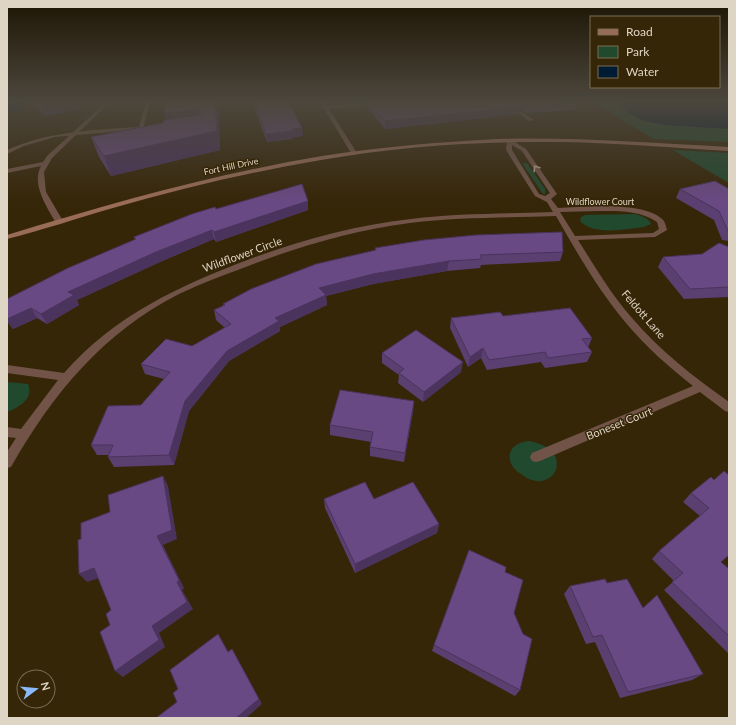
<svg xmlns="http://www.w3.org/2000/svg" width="736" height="725" font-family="Lato,sans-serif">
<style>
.green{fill:#21492e}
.water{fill:#001c34}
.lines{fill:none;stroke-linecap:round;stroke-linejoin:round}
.lane{fill:#715447;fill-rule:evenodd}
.street{fill:#715447;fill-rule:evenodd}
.secondary{fill:#996c57;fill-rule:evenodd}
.wall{fill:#5a3f71}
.shaded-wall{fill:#4a335c}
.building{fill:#694983;stroke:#4a335c}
.oneway{stroke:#b3a192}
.labels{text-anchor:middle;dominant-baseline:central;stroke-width:3;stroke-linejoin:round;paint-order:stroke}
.far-street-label{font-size:9px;fill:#dfd5c4;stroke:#362608}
.street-label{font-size:11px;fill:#dfd5c4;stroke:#362608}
</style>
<rect width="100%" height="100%" fill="#362608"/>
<g class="green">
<polygon points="591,102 729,102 729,142 654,139"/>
<polygon points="673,150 729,153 729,183"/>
<polygon points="522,163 527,163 545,189 545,194 543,194"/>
<path d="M635,214C641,216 649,218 651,224L644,227C626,229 594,236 580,221L581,217L585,215Z"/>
<path d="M7,382L28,384C34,399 19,407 7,412Z"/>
<path d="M529,441C579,450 553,499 521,474C516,471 511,466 510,460C508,447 519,442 529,441Z"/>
</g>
<g class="water">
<polygon points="22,102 26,102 28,104 24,105 26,107 23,108 24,109 13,112 7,110 7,105"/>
<polygon points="617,102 729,102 729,129 665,125 644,121 631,115"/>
</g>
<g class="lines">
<path class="lane" d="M146,102H150L143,129L55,137L24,146L7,154V150C49,131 94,130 139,127Z"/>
<g class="street">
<path d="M106,102H110L52,158L44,172L46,192L63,221L62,223H56C47,207 31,184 41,166L7,173V169L43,162L47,156Z"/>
<polygon points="320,102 324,102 327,106 381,102 393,102 329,109 357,153 354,155 351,153"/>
<polygon points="504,102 508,102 534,120 529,121"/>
<path d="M510,139L526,149L557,194L551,199L558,208C583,207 643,201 662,219C665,221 666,226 667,230L655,237L578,240C595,267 611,294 632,318C660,351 694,377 729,402V412L725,411L700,392L540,461L536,462L532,461L530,457L532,453L693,386C669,367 646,347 626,323C599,291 577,253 556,216C507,218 458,217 410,223C357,230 306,244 256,263C230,273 204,282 179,294C103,333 53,393 11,467L7,468V452L16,438L7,437V427L21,429L58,380L7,373V365L64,373C115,315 179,286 250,259C302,240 356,225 411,219C458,213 506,214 553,212L547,202L535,196L506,150L507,141ZM512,145L522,151L550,193L545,196L539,194L512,150ZM598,211C619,211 639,210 657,222L659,229L653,233L575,236L560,212Z"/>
</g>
<path class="secondary" d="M497,139C575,137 652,143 729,147V151C674,148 619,143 563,142C483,141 401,146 321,160C251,172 182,188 113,208C78,218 43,230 7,239V235C111,203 215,174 322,156C380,147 438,142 497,139Z"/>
</g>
<g class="wall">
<polygon points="31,102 77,102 80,109 46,116"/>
<polygon points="218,102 220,150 111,176 99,157 91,137 163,123 166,119"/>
<polygon points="252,102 289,102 302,128 303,136 293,137 293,139 267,142"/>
<polygon points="362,102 575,102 577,103 575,110 527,113 519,108 518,114 385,129 366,106 366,102"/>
<polygon points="680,189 729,189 729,241 722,240 714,220 676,198"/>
<polygon points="308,201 308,210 216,242 214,239 160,262 77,300 79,305 47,324 37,318 13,329 7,321 7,299 135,240 134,237 216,209"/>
<polygon points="729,247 729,297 684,299 658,267 663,257 702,254"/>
<polygon points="375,248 563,252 560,261 481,265 480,268 447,271 373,284 326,296 327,305 280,327 280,331 229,361 189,411 174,465 114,467 108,457 109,455 97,455 91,445 141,405 164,379 145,374 141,364 192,346 225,328 216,320 214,310 224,305 223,304 375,250"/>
<polygon points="503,316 592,338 588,348 592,352 587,362 545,368 541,362 487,370 481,358 468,367 450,328 451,318"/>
<polygon points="382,353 461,372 423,402 398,383 399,375 382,363"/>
<polygon points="414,401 413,411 404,462 370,456 370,447 371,442 330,435 330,425"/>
<polygon points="711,477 721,562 729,569 729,654 664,590 674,581 652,559 659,551 700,516 683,502 691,493"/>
<polygon points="324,499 439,524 437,533 355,573 325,508"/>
<polygon points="505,572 514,613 520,690 515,696 432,651 434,645"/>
<polygon points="607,583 643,608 703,674 692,680 620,698 595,642 586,644 564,594 570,586"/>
</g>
<g class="shaded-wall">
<polygon points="40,102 77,102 80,109 46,116"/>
<polygon points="215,102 218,102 220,150 111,176 104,156 217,131"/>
<polygon points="519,107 518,114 385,129 385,121"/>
<polygon points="199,109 203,128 169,132 164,113"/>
<polygon points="302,128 303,136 293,137 293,139 267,142 266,134"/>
<polygon points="308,201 308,210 216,242 214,232"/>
<polygon points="212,230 214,239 160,262 77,300 79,305 47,324 41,314 68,292 156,252"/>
<polygon points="449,261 447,271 373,284 326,296 327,305 280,327 280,331 229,361 189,411 174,465 169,455 185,401 227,351 319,288 373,274"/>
<polygon points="31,308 37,318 13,329 7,321 7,319"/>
<polygon points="483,348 481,358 468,367 470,357"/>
<polygon points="463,362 461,372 423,402 424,392"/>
<polygon points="414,401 413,411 404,462 405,453"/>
<polygon points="163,476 168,486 177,539 163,545 184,588 182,590 193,609 159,633 165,647 123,677 115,671 152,626 177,582 157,536"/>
<polygon points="439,524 437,533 355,573 355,564"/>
<polygon points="94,568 102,577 87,582 79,574"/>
<polygon points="232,649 262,704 246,718 236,718"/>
</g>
<g class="building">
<polygon points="166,102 215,102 217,131 104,156 91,137 163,123 164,120 202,114 202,112 199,109 164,113"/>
<polygon points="254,102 289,102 302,128 292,129 293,131 266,134"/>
<polygon points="368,102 512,102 519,107 385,121"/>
<polygon points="522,102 575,102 577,103 528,106"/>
<polygon points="715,181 729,189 729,231 728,231 719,211 680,189"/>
<polygon points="302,184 308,201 214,232 212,230 156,252 68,292 74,295 41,314 31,308 7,319 7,299 68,268 136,239 134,237 192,214 215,207 216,209"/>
<polygon points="562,232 563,252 480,255 482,259 449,261 373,274 319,288 326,295 275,318 279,321 227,351 185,401 169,455 108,457 113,445 91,445 108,406 141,405 170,372 141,364 166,339 192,346 231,324 214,310 225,305 223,304 251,289 316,264 376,250 375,248 424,240 476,235"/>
<polygon points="719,243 729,247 729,287 690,289 663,257 702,254"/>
<polygon points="570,308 592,338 582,339 592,352 548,358 545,352 489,360 483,348 470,357 451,318 500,312 503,316"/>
<polygon points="416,330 463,362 424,392 399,373 404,369 382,353"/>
<polygon points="340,390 414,401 405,453 370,447 373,432 330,425"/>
<polygon points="724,471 729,475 729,555 721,562 729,569 729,636 672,582 683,573 659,551 709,508 691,493 711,477 714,480"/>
<polygon points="163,476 172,530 157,536 179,580 177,582 187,602 152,626 159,640 115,671 100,632 110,625 106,614 111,610 94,568 79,574 78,540 81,539 81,523 110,512 108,495"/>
<polygon points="365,482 374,499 413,482 439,524 355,564 324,499"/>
<polygon points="469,550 506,567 505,572 523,580 514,613 523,634 532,639 520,690 434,645"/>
<polygon points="605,579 607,583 627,579 643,608 657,595 703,674 628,692 602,635 593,637 570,586"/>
<polygon points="218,634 228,652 232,649 259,699 236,718 156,718 177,702 173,693 178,689 170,670"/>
</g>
<defs><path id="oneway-chevron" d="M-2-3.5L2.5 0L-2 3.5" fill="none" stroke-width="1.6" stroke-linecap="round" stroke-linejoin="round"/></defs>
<use class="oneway" href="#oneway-chevron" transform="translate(536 168) rotate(-124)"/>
<linearGradient id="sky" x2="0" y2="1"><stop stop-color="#1e1504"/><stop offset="0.5" stop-color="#4c473d"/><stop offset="1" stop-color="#4c473d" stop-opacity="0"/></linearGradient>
<rect width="736" height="203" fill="url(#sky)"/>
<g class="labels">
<g class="far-street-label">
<text transform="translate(231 166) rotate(-12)">Fort Hill Drive</text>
<text x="600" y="201">Wildflower Court</text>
</g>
<g class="street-label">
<text transform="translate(242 254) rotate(-20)">Wildflower Circle</text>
<text transform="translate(644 314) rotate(49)">Feldott Lane</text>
<text transform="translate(619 423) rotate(-22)">Boneset Court</text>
</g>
</g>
<rect width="736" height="725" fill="none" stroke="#dfd5c4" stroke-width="16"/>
<rect x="590" y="16" width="130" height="72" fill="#362608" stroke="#7a6c53"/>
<rect x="598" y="29" width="20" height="6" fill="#996c57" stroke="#7a6c53"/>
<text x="626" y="36" font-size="12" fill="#dfd5c4">Road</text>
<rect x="598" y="46" width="20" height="12" fill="#21492e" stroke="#7a6c53"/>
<text x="626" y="56" font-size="12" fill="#dfd5c4">Park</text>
<rect x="598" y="66" width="20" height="12" fill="#001c34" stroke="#7a6c53"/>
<text x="626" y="76" font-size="12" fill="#dfd5c4">Water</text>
<g transform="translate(36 689) rotate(74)"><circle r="19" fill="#362608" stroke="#7a6c53"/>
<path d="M0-3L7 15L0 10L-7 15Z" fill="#8abafc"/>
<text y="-6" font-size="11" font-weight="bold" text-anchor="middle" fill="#dfd5c4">N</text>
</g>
</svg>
